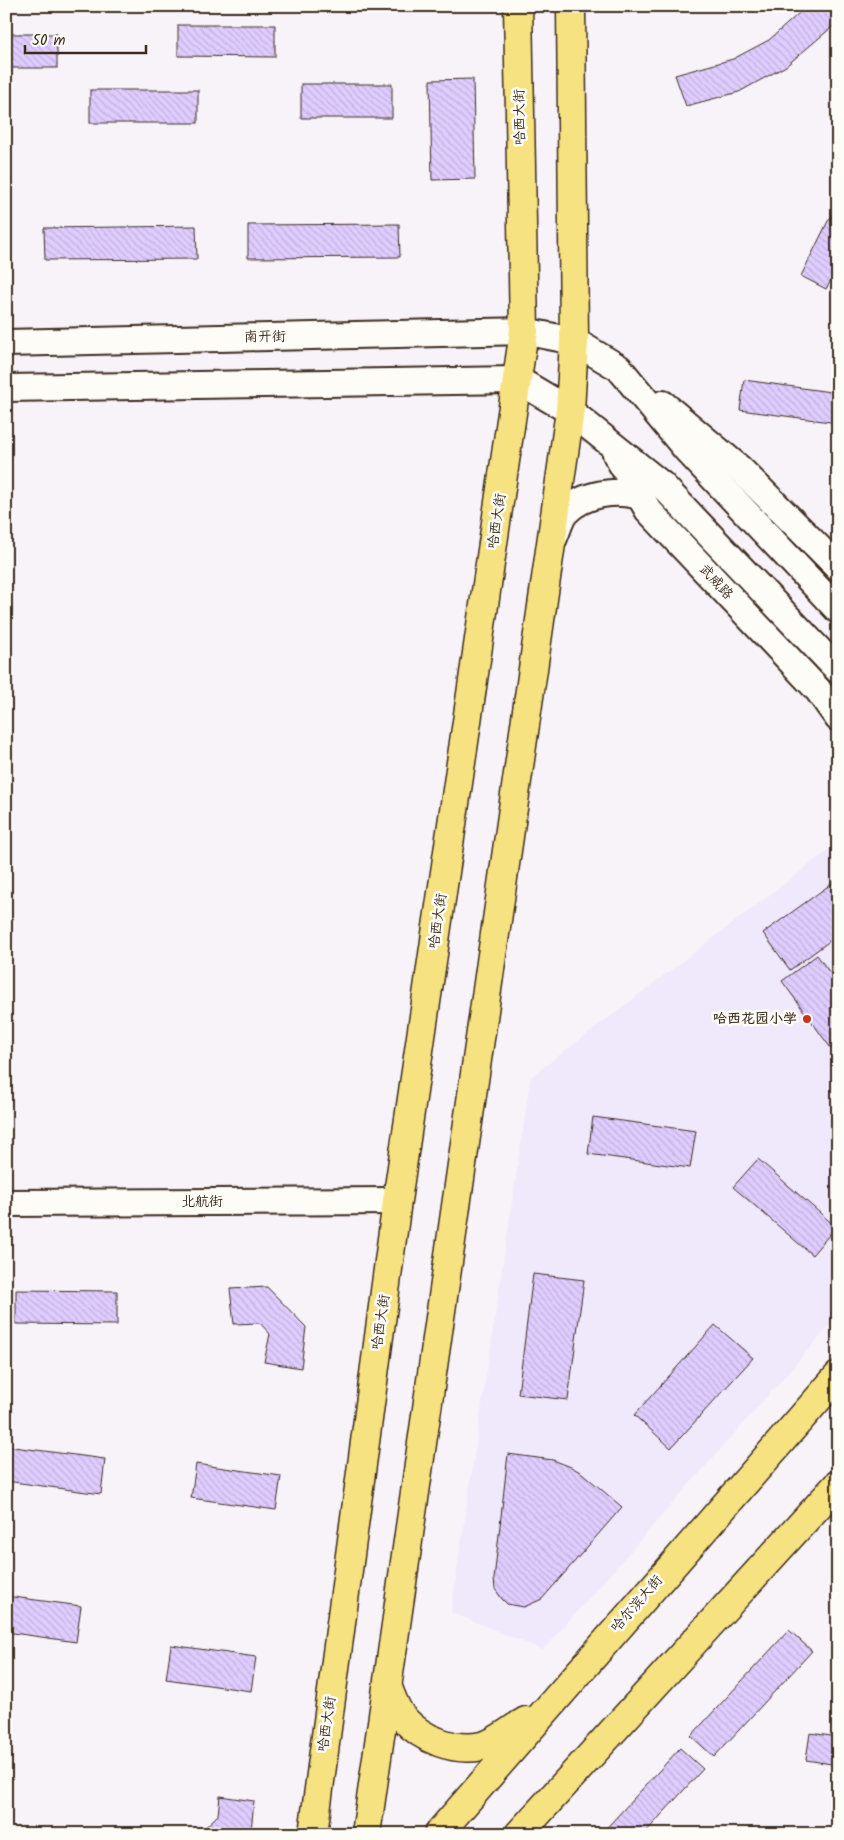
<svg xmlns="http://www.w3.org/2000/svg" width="844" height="1840" font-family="Kalam,'LXGW WenKai TC',sans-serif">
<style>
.built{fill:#f0e8fb}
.building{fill:url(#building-back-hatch);stroke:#3b2a1e}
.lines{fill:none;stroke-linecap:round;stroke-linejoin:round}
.secondary-casing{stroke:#3b2a1e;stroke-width:30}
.primary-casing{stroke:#3b2a1e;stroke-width:31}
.secondary{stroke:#fdfcf7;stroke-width:26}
.primary{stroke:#f7e281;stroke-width:28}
.poi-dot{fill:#c8321e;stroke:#fdfcf7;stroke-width:2}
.labels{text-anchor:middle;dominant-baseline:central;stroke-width:5;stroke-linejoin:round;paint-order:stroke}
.street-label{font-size:14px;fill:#3b2a1e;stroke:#fdfcf7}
.poi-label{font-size:14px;font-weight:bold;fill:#3b2a1e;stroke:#fdfcf7;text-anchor:end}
</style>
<defs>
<pattern id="building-back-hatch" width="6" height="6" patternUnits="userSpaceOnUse" patternTransform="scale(1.25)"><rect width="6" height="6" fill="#dfcdff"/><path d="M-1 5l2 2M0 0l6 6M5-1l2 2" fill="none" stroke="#c0b0da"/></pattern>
</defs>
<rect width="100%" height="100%" fill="#f7f3f9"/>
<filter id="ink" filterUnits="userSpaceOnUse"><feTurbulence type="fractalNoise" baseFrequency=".02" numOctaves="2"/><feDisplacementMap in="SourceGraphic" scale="10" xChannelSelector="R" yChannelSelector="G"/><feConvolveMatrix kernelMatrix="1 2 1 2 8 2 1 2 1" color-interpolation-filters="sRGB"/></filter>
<g filter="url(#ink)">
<polygon class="built" points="838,843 838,1316 543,1650 451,1612 531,1077"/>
<g class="building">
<polygon points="807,6 827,6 838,22 786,66 739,92 686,106 675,75 733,59 769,40"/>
<polygon points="178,25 275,25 275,57 178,56"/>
<rect x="6" y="34" width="51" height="34"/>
<polygon points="473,79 475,179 432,180 430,80"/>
<rect x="301" y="84" width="91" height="34"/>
<rect x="90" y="90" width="108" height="33"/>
<polygon points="838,211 838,268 826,289 801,276 829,219"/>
<polygon points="399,224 400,257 248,258 248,225"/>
<polygon points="196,226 197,259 45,260 44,228"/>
<polygon points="744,380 838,393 838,423 740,410"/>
<polygon points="838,879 838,935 790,970 763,933"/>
<polygon points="817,955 838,984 838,1058 782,981"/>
<polygon points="593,1117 696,1131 690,1168 588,1154"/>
<polygon points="758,1159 836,1227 812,1255 733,1187"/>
<polygon points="533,1274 584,1280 568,1400 518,1394"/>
<polygon points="267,1287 306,1327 301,1368 264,1362 270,1334 260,1323 234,1324 230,1289"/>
<polygon points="16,1290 117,1291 117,1325 16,1324"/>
<polygon points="715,1325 753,1358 671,1448 634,1415"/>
<polygon points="6,1446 105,1459 101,1494 6,1481"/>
<polygon points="508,1454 553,1460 571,1467 582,1473 622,1507 542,1599 524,1607 507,1604 502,1599 495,1589 494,1579"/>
<polygon points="196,1464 281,1476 276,1510 191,1498"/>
<polygon points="6,1596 81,1606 76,1642 6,1632"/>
<polygon points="789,1630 812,1651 714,1757 691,1736"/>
<polygon points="171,1645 256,1657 251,1691 166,1679"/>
<polygon points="810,1733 838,1737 838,1765 806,1760"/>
<polygon points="680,1748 703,1769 644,1834 601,1834"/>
<polygon points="220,1796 254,1801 251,1831 248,1834 198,1834 218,1815"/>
</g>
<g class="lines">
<defs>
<g id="secondary">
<polyline points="6,343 524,331 574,341 619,368 686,449 838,610"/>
<polyline points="6,388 518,380 570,411 662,485 838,670"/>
<polyline points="663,404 740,469 838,567"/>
<polyline points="616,454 648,510 818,690 838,718"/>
<path d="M553,540C557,532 560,518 566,512C584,493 617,489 640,496"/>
<polyline points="6,1203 397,1201"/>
</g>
<g id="primary">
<path d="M388,1688C392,1698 396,1711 404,1719C422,1739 454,1752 482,1746C496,1743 513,1728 526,1721"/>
<polyline points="313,1834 397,1201 524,331 518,6"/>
<polyline points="366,1834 570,411 574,341 571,6"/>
<polyline points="438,1834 838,1376"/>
<polyline points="519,1834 838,1484"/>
</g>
</defs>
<use href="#secondary" class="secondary-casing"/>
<use href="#primary" class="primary-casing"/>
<use href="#secondary" class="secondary"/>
<use href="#primary" class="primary"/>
</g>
</g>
<circle class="poi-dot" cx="807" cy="1019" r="5"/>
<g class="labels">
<g class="street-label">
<text transform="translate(520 117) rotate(-91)">哈西大街</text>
<text transform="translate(265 337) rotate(-1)">南开街</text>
<text transform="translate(497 521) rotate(-82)">哈西大街</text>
<text transform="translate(716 582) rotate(47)">武威路</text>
<text transform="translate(438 921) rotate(-82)">哈西大街</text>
<text x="202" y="1202">北航街</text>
<text transform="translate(381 1322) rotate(-82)">哈西大街</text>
<text transform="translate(637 1604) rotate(-49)">哈尔滨大街</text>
<text transform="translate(327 1724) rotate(-82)">哈西大街</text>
</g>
<g class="poi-label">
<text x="797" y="1019">哈西花园小学</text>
</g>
</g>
<rect width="844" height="1840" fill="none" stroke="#fdfcf7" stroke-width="25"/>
<rect x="12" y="12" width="819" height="1815" fill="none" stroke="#3b2a1e" stroke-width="2" filter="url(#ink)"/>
<path d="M25 45v8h121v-8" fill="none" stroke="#3b2a1e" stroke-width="2.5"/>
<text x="32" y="45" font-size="15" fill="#3b2a1e" stroke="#fdfcf7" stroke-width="4" paint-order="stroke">50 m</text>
</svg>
